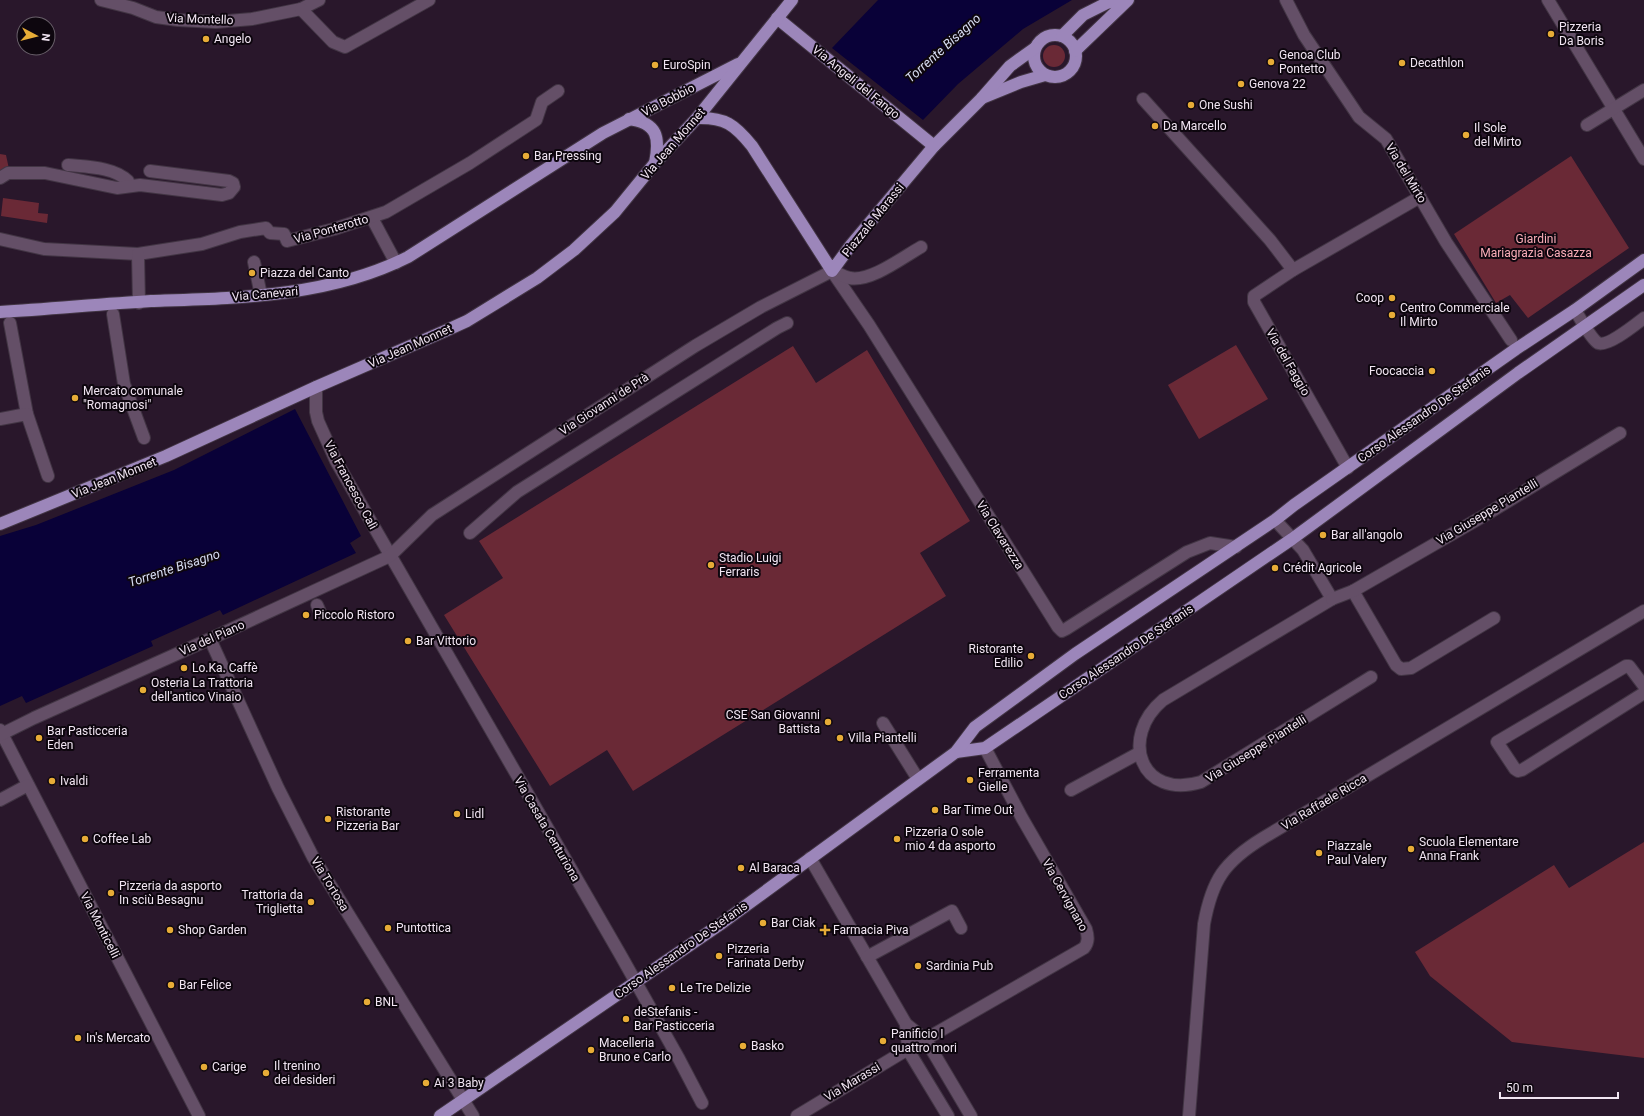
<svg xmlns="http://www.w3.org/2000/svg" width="1644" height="1116" font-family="Roboto,sans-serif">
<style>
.green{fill:#6a2936}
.water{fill:#090138}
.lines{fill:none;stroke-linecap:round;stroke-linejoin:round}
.minor-casing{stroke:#423544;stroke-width:14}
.major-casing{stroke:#423544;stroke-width:14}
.minor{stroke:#644f67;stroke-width:12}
.major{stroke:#9c86ba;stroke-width:12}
.poi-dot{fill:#e7ac37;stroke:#0d060e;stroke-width:1.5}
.labels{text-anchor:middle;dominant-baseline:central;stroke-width:4;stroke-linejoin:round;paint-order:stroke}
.street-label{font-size:12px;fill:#f1e5f2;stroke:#0d060e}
.poi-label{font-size:12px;fill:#f1e5f2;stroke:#0d060e;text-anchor:start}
.park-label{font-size:12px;fill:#fbadb8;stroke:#0d060e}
.water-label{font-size:13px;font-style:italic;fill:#d7dcf2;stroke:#0d060e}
</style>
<rect width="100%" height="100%" fill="#29172b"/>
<g class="green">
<circle cx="1054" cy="56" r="11"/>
<polygon points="0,154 6,155 9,169 0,173"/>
<polygon points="1571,156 1629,248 1528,318 1510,295 1496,303 1454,234"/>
<polygon points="3,198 39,203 38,213 48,214 47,223 1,216"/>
<polygon points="1236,345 1268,399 1199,439 1168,385"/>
<polygon points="793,346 816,383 867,350 970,521 920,553 946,596 633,791 607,750 550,786 444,615 503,578 479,541"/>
<polygon points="1644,842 1644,1058 1512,1042 1430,976 1415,952 1554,865 1569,888"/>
</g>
<g class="water">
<polygon points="878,0 1072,0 1023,29 958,84 923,120 832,48"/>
<polygon points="295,409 361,536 350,543 356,553 223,615 220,610 151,641 153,646 26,703 22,696 0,706 0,536 36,525 174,470"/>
</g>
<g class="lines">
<defs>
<g id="minor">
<polyline points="101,0 133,8 156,17 178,20 216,22 252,19 301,9 319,0"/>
<polyline points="1286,0 1304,35 1359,117 1386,139 1446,242 1511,340"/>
<polyline points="1548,0 1644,159"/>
<polyline points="301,9 333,42 345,47 429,0"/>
<polyline points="1143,99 1270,240 1293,270"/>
<polyline points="1587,125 1644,90"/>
<path d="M68,165C87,167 114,167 128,181V185"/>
<polyline points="0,178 8,173 45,173 117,188 140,185 222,195 229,193 234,187 233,183 229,181 150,171"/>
<polyline points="372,218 396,263"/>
<polyline points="0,239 44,249 138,254 202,244 240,232 266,228 270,233 284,234 287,241 334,229 386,212 470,163 536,120 542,102 558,91"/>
<polyline points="138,254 139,303"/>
<polyline points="254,262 261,295"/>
<polyline points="832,271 869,325 1058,627 1062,631 1066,629 1187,552 1210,543 1236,547"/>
<path d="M832,271C838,273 844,277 850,278C871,282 903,257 921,247"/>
<path d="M1575,310C1580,318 1591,339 1598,343C1608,347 1636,324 1644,318"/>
<polyline points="113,314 124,384 144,438"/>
<polyline points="10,323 27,414"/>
<polyline points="316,387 316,412 318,421 336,461 620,954 679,1059 702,1103"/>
<polyline points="0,419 27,414 48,476"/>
<polyline points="1348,468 1254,302 1254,296 1293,270 1420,197"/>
<path d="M1275,520L1303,550L1332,599L1163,700C1119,737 1140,800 1201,782L1371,677"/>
<polyline points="470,533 517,492 777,328 787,323"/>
<polyline points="1353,591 1396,665 1401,669 1411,668 1494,618"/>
<polyline points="1332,599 1353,591 1487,514 1620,433"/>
<polyline points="317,605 320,612"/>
<polyline points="210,639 278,788 313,857 473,1116"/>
<polyline points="1644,686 1629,666 1626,666 1497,742 1515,769 1518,771 1522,770 1644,693"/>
<polyline points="883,723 918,779"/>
<polyline points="0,730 199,1116"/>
<polyline points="0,735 34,718 210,639 390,556 432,515 695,346 761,307 832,271"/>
<polyline points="1071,790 1139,753"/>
<polyline points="0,800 28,785"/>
<polyline points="810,858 906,1024 926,1040 971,1116"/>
<polyline points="867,957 952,911 961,928"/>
<polyline points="906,1024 908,1050 948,1116"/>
<path d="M797,1116L898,1055L1084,948C1089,942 1088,936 1086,929L1022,818L985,748"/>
<path d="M1189,1116L1204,924C1212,880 1224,862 1263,838L1644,611"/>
</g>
<g id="major">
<polyline points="777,18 934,146"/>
<circle cx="1055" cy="56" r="21"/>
<polyline points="1062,36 1083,15 1107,3 1119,0"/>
<polyline points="1075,51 1128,0"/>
<polyline points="982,98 1021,82 1045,75"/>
<path d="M697,118C725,117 735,125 752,146L832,271L851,245L934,146L981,99L1010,66L1035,48"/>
<path d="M629,119C658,123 660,138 655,163"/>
<path d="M0,312C50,309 101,304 151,301C237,298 329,297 408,257L603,133L738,64"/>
<polyline points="0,524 166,456 316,387 445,331 467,321 537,278 574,250 615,212 655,163 697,118 792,0"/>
<polyline points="956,752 985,748 1292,539 1518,373 1644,285"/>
<polyline points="440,1116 722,923 956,752 975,727 1075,654 1275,520 1294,505 1516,349 1575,310 1644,260"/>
</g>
</defs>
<use href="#minor" class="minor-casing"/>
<use href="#major" class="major-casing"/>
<use href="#minor" class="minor"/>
<use href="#major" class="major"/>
</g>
<g class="poi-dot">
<circle cx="1551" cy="34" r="4"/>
<circle cx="206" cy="39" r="4"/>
<circle cx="1271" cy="62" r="4"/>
<circle cx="1402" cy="63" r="4"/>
<circle cx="655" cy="65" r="4"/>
<circle cx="1241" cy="84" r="4"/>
<circle cx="1191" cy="105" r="4"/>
<circle cx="1155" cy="126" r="4"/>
<circle cx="1466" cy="135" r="4"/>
<circle cx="526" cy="156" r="4"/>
<circle cx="252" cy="273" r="4"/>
<circle cx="1392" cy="298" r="4"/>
<circle cx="1392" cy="315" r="4"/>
<circle cx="1432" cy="371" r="4"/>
<circle cx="75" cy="398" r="4"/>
<circle cx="1323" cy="535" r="4"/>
<circle cx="711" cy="565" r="4"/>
<circle cx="1275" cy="568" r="4"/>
<circle cx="306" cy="615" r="4"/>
<circle cx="408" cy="641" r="4"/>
<circle cx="1031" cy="656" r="4"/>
<circle cx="184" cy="668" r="4"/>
<circle cx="143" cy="690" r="4"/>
<circle cx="828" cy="722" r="4"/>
<circle cx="39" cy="738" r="4"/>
<circle cx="840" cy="738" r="4"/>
<circle cx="970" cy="780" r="4"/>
<circle cx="52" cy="781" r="4"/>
<circle cx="935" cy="810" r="4"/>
<circle cx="457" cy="814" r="4"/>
<circle cx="328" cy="819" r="4"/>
<circle cx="85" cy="839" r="4"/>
<circle cx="897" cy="839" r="4"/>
<circle cx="1411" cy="849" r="4"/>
<circle cx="1319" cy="853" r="4"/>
<circle cx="741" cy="868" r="4"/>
<circle cx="111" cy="893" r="4"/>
<circle cx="311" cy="902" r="4"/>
<circle cx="763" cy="923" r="4"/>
<circle cx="388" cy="928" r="4"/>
<circle cx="170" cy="930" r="4"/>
<path d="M823 924h4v4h4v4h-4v4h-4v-4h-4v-4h4z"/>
<circle cx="719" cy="956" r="4"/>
<circle cx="918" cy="966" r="4"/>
<circle cx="171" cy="985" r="4"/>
<circle cx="672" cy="988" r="4"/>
<circle cx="367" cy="1002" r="4"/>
<circle cx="626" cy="1019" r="4"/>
<circle cx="78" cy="1038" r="4"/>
<circle cx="883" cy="1041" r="4"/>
<circle cx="743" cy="1046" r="4"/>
<circle cx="591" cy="1050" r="4"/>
<circle cx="204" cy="1067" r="4"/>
<circle cx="266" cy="1073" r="4"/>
<circle cx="426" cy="1083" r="4"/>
</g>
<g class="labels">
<g class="street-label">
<text transform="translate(200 19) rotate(2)">Via Montello</text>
<text transform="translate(856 82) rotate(39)">Via Angeli del Fango</text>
<text transform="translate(668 100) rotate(-27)">Via Bobbio</text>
<text transform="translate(673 144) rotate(-49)">Via Jean Monnet</text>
<text transform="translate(1406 173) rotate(59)">Via del Mirto</text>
<text transform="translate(873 220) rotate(-51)">Piazzale Marassi</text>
<text transform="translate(331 229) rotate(-16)">Via Ponterotto</text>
<text transform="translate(265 294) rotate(-5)">Via Canevari</text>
<text transform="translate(410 346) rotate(-24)">Via Jean Monnet</text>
<text transform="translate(1288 362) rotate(60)">Via del Faggio</text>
<text transform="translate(604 404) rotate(-33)">Via Giovanni de Prà</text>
<text transform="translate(1424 414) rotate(-35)">Corso Alessandro De Stefanis</text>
<text transform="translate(114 478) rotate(-22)">Via Jean Monnet</text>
<text transform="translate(351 485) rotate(62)">Via Francesco Calì</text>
<text transform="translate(1487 512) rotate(-31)">Via Giuseppe Piantelli</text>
<text transform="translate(1000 535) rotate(58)">Via Clavarezza</text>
<text transform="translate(212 638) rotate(-24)">Via del Piano</text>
<text transform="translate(1126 652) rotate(-34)">Corso Alessandro De Stefanis</text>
<text transform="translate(1256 749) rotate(-32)">Via Giuseppe Piantelli</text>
<text transform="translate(1324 802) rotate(-31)">Via Raffaele Ricca</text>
<text transform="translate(547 829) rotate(60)">Via Casata Centuriona</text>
<text transform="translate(330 884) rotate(59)">Via Tortosa</text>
<text transform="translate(1065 895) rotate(61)">Via Cervignano</text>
<text transform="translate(100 925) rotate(63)">Via Monticelli</text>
<text transform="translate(681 950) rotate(-35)">Corso Alessandro De Stefanis</text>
<text transform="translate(852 1082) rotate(-31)">Via Marassi</text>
</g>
<g class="poi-label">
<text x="1559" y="27">Pizzeria<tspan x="1559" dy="14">Da Boris</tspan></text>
<text x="214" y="39">Angelo</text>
<text x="1279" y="55">Genoa Club<tspan x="1279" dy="14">Pontetto</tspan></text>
<text x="1410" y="63">Decathlon</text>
<text x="663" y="65">EuroSpin</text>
<text x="1249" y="84">Genova 22</text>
<text x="1199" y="105">One Sushi</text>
<text x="1163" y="126">Da Marcello</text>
<text x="1474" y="128">Il Sole<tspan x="1474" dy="14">del Mirto</tspan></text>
<text x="534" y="156">Bar Pressing</text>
<text x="260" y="273">Piazza del Canto</text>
<text x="1384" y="298" text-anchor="end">Coop</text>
<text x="1400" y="308">Centro Commerciale<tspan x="1400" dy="14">Il Mirto</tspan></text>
<text x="1424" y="371" text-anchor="end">Foocaccia</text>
<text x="83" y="391">Mercato comunale<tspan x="83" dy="14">"Romagnosi"</tspan></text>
<text x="1331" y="535">Bar all'angolo</text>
<text x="719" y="558">Stadio Luigi<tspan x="719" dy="14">Ferraris</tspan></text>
<text x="1283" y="568">Crédit Agricole</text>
<text x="314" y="615">Piccolo Ristoro</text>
<text x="416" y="641">Bar Vittorio</text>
<text x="1023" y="649" text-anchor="end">Ristorante<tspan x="1023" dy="14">Edilio</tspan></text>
<text x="192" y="668">Lo.Ka. Caffè</text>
<text x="151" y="683">Osteria La Trattoria<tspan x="151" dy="14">dell'antico Vinaio</tspan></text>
<text x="820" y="715" text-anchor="end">CSE San Giovanni<tspan x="820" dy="14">Battista</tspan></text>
<text x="47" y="731">Bar Pasticceria<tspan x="47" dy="14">Eden</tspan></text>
<text x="848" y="738">Villa Piantelli</text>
<text x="978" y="773">Ferramenta<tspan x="978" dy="14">Gielle</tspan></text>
<text x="60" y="781">Ivaldi</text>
<text x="943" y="810">Bar Time Out</text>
<text x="336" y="812">Ristorante<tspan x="336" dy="14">Pizzeria Bar</tspan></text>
<text x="465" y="814">Lidl</text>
<text x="905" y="832">Pizzeria O sole<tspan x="905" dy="14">mio 4 da asporto</tspan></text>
<text x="93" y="839">Coffee Lab</text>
<text x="1419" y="842">Scuola Elementare<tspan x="1419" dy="14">Anna Frank</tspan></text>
<text x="1327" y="846">Piazzale<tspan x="1327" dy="14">Paul Valery</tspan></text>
<text x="749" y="868">Al Baraca</text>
<text x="119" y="886">Pizzeria da asporto<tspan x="119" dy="14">In sciù Besagnu</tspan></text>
<text x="303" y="895" text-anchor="end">Trattoria da<tspan x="303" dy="14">Triglietta</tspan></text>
<text x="771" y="923">Bar Ciak</text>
<text x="396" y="928">Puntottica</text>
<text x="178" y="930">Shop Garden</text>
<text x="833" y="930">Farmacia Piva</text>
<text x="727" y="949">Pizzeria<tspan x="727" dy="14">Farinata Derby</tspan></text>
<text x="926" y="966">Sardinia Pub</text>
<text x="179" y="985">Bar Felice</text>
<text x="680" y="988">Le Tre Delizie</text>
<text x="375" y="1002">BNL</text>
<text x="634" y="1012">deStefanis -<tspan x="634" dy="14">Bar Pasticceria</tspan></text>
<text x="891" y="1034">Panificio I<tspan x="891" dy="14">quattro mori</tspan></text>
<text x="86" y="1038">In's Mercato</text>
<text x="599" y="1043">Macelleria<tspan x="599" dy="14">Bruno e Carlo</tspan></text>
<text x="751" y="1046">Basko</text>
<text x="274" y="1066">Il trenino<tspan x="274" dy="14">dei desideri</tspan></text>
<text x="212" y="1067">Carige</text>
<text x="434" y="1083">Ai 3 Baby</text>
</g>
<g class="park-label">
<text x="1536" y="239">Giardini<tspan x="1536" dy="14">Mariagrazia Casazza</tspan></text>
</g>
<g class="water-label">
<text transform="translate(943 48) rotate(-42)">Torrente Bisagno</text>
<text transform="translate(174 568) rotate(-18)">Torrente Bisagno</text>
</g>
</g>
<g transform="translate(36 36) rotate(97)"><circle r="19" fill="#0d060e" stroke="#685f69"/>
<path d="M0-3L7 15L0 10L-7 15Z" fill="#e7ac37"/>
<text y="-6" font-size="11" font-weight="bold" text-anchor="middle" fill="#f1e5f2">N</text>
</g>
<path d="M1500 1092v6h118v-6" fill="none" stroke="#f1e5f2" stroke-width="2"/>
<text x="1506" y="1092" font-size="12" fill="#f1e5f2" stroke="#0d060e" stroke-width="3" paint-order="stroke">50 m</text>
</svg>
